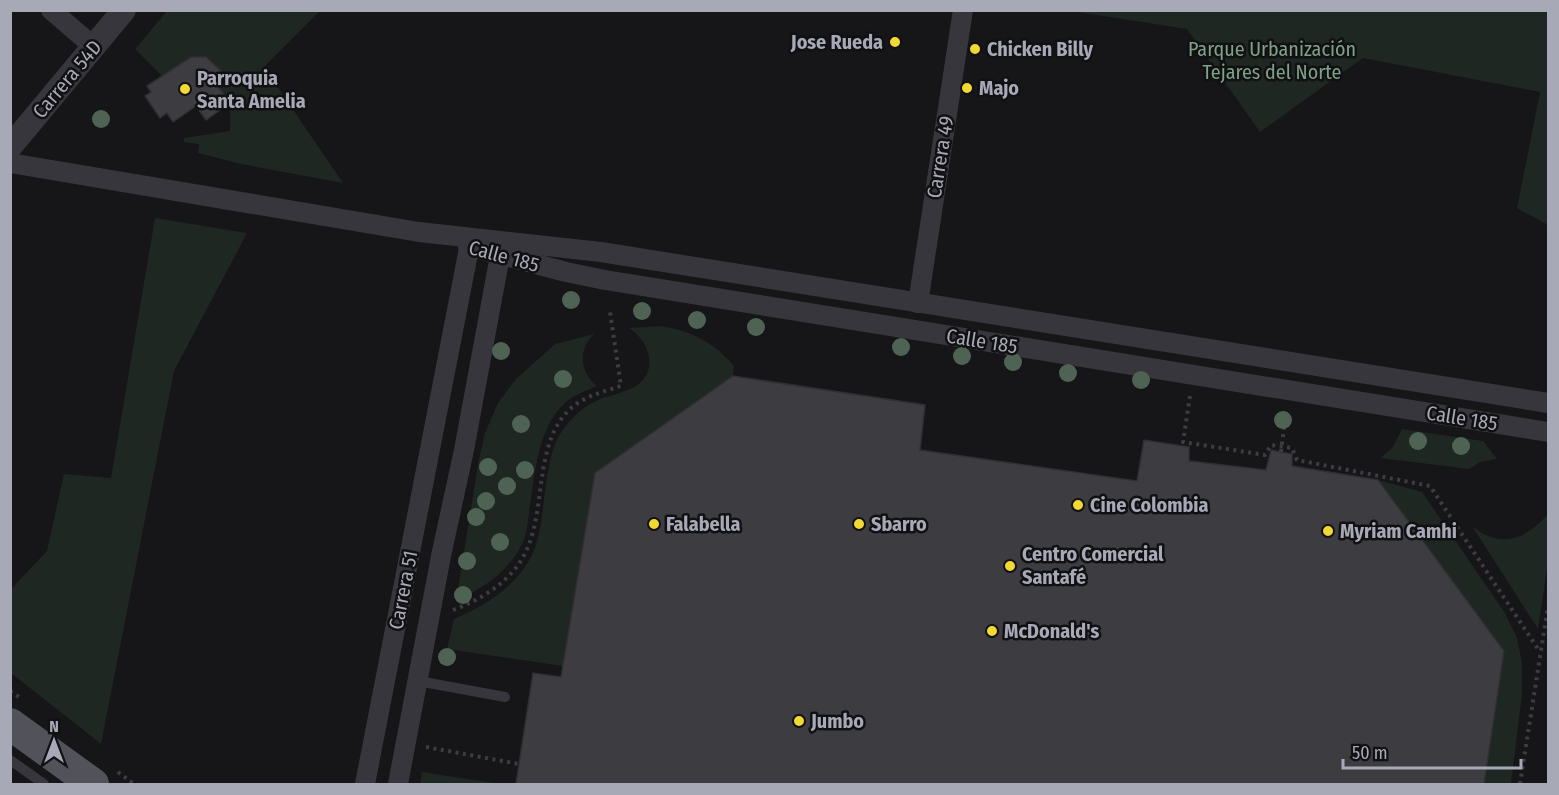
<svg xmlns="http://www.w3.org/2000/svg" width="1559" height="795" font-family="'Fira Sans Condensed',sans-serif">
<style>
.green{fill:#1f2722}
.building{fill:#3d3d41;stroke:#302f33;stroke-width:1.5}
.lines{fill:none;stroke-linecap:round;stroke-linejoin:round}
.path{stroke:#3c3d43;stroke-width:4;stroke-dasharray:3 4.5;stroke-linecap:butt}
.service{stroke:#36363c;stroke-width:10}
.minor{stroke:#36363c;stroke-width:20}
.tertiary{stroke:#36363c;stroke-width:24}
.primary{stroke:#52525b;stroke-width:32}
.tree{fill:#4f6355}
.poi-dot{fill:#f2d932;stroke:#111012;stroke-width:2}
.labels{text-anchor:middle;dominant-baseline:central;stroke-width:5;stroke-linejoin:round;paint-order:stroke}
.poi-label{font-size:20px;font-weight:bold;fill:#a7a9b7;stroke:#111012;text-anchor:start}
.park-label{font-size:20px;fill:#7ea288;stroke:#111012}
.street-label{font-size:20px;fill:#a7a9b7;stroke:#111012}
</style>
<rect width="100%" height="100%" fill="#161517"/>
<g class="green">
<polygon points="167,11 320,11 264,67 343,183 241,164 198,153 199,144 184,142 184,138 230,131 230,103 217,85 221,71 206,57 191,57 162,76 135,49"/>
<polygon points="1071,11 1548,11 1548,225 1517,208 1540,92 1363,58 1260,132 1187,29"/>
<polygon points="155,218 247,233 174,371 101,744 11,673 11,589 47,551 64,474 111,478"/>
<path d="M662,326C691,331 715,343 734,366L733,376L595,473L563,666L447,649L454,619C486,606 520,584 534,550C542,530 543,504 546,483C549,466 552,444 562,431C570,420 580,409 592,403C604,396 618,395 630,389C660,376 652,343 629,328Z"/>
<path d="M594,334C578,350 579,371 597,386C586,391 573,395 564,404C538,428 535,473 530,506C528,517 528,532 523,542C509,572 485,587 456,601L479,459L485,433L498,403L516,379L555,344Z"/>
<polygon points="1402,429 1483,441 1497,459 1480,462 1469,469 1380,458 1393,447"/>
<polygon points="1378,480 1422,492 1505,613 1517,638 1522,663 1522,694 1511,784 1484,784 1503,651"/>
<path d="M1548,514V562L1538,629L1472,526C1501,549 1525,540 1548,514Z"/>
<polygon points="422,772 501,784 420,784"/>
</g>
<g class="building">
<polygon points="191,57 206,57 221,71 217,85 230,103 206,120 196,106 173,122 167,113 160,118 145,96 151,92 147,86"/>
<polygon points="733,376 925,405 920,450 1137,481 1144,440 1189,447 1189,461 1266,470 1271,450 1292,454 1292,466 1378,480 1504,651 1484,784 516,784 533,673 561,677 595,473"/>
</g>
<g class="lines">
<g class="path">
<polyline points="1190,396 1183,442 1265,455 1271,445 1292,448 1297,460 1430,486 1538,649"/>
<polyline points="1281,452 1286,411"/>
<path d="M453,610C483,599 515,579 528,547C538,522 539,492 544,465C548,445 553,427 567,412C581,397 602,392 621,386L610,312"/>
<polyline points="10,691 19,697"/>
<polyline points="426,747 519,764"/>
<polyline points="118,772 134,784"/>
<polyline points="1520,784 1548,606"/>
</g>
<g class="service">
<polyline points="418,681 505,697"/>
<polyline points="10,760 44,784"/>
</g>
<g class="minor">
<polyline points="51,10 94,47"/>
<polyline points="10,163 419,232 601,252 1548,403"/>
<polyline points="468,246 566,272 605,280 1548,432"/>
<polyline points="918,303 963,10"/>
<polyline points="365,784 471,238"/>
<polyline points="398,784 441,556 464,450 502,245"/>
</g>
<polyline class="tertiary" points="10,147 124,10"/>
<polyline class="primary" points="10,724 93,784"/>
</g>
<g class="tree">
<circle cx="101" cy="119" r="9"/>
<circle cx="571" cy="300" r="9"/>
<circle cx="642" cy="311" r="9"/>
<circle cx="697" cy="320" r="9"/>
<circle cx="756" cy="327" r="9"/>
<circle cx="901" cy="347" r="9"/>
<circle cx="501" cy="351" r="9"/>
<circle cx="962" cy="356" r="9"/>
<circle cx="1013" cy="362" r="9"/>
<circle cx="1068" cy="373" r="9"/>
<circle cx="563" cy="379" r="9"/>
<circle cx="1141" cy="380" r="9"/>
<circle cx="1283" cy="420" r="9"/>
<circle cx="521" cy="424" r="9"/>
<circle cx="1418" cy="441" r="9"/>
<circle cx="1461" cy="446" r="9"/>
<circle cx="488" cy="467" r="9"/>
<circle cx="525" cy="470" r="9"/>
<circle cx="507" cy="486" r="9"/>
<circle cx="486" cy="501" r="9"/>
<circle cx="476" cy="517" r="9"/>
<circle cx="500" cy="542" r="9"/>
<circle cx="467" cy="561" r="9"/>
<circle cx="463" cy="595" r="9"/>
<circle cx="447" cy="657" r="9"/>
</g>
<g class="poi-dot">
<circle cx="895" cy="42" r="6"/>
<circle cx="975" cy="49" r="6"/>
<circle cx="967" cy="88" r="6"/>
<circle cx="185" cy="89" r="6"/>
<circle cx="1078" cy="505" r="6"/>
<circle cx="654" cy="524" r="6"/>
<circle cx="859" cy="524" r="6"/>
<circle cx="1328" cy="531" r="6"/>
<circle cx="1010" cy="566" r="6"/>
<circle cx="992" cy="631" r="6"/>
<circle cx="799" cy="721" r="6"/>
</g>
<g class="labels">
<g class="poi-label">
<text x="883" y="42" text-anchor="end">Jose Rueda</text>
<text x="987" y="49">Chicken Billy</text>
<text x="197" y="78">Parroquia<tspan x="197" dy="23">Santa Amelia</tspan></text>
<text x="979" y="88">Majo</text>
<text x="1090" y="505">Cine Colombia</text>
<text x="666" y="524">Falabella</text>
<text x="871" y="524">Sbarro</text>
<text x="1340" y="531">Myriam Camhi</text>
<text x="1022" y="554">Centro Comercial<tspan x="1022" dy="23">Santafé</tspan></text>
<text x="1004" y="631">McDonald's</text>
<text x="811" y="721">Jumbo</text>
</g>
<g class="park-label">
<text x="1272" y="49">Parque Urbanización<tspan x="1272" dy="23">Tejares del Norte</tspan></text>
</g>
<g class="street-label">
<text transform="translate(67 79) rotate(-50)">Carrera 54D</text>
<text transform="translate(940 157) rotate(-81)">Carrera 49</text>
<text transform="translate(504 256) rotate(15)">Calle 185</text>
<text transform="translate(982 341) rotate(9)">Calle 185</text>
<text transform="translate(1462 418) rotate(9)">Calle 185</text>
<text transform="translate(403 590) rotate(-79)">Carrera 51</text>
</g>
</g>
<rect width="1559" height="795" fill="none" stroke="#a7a9b7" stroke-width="24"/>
<g transform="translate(54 741)" stroke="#111012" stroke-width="4.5" paint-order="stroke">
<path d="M0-4.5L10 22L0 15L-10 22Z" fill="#a7a9b7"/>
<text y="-9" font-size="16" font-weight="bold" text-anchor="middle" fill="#a7a9b7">N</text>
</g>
<path d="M1343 759v9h178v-9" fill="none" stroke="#a7a9b7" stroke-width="3"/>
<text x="1352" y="759" font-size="18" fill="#a7a9b7" stroke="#111012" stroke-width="4.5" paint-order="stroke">50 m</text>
</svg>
